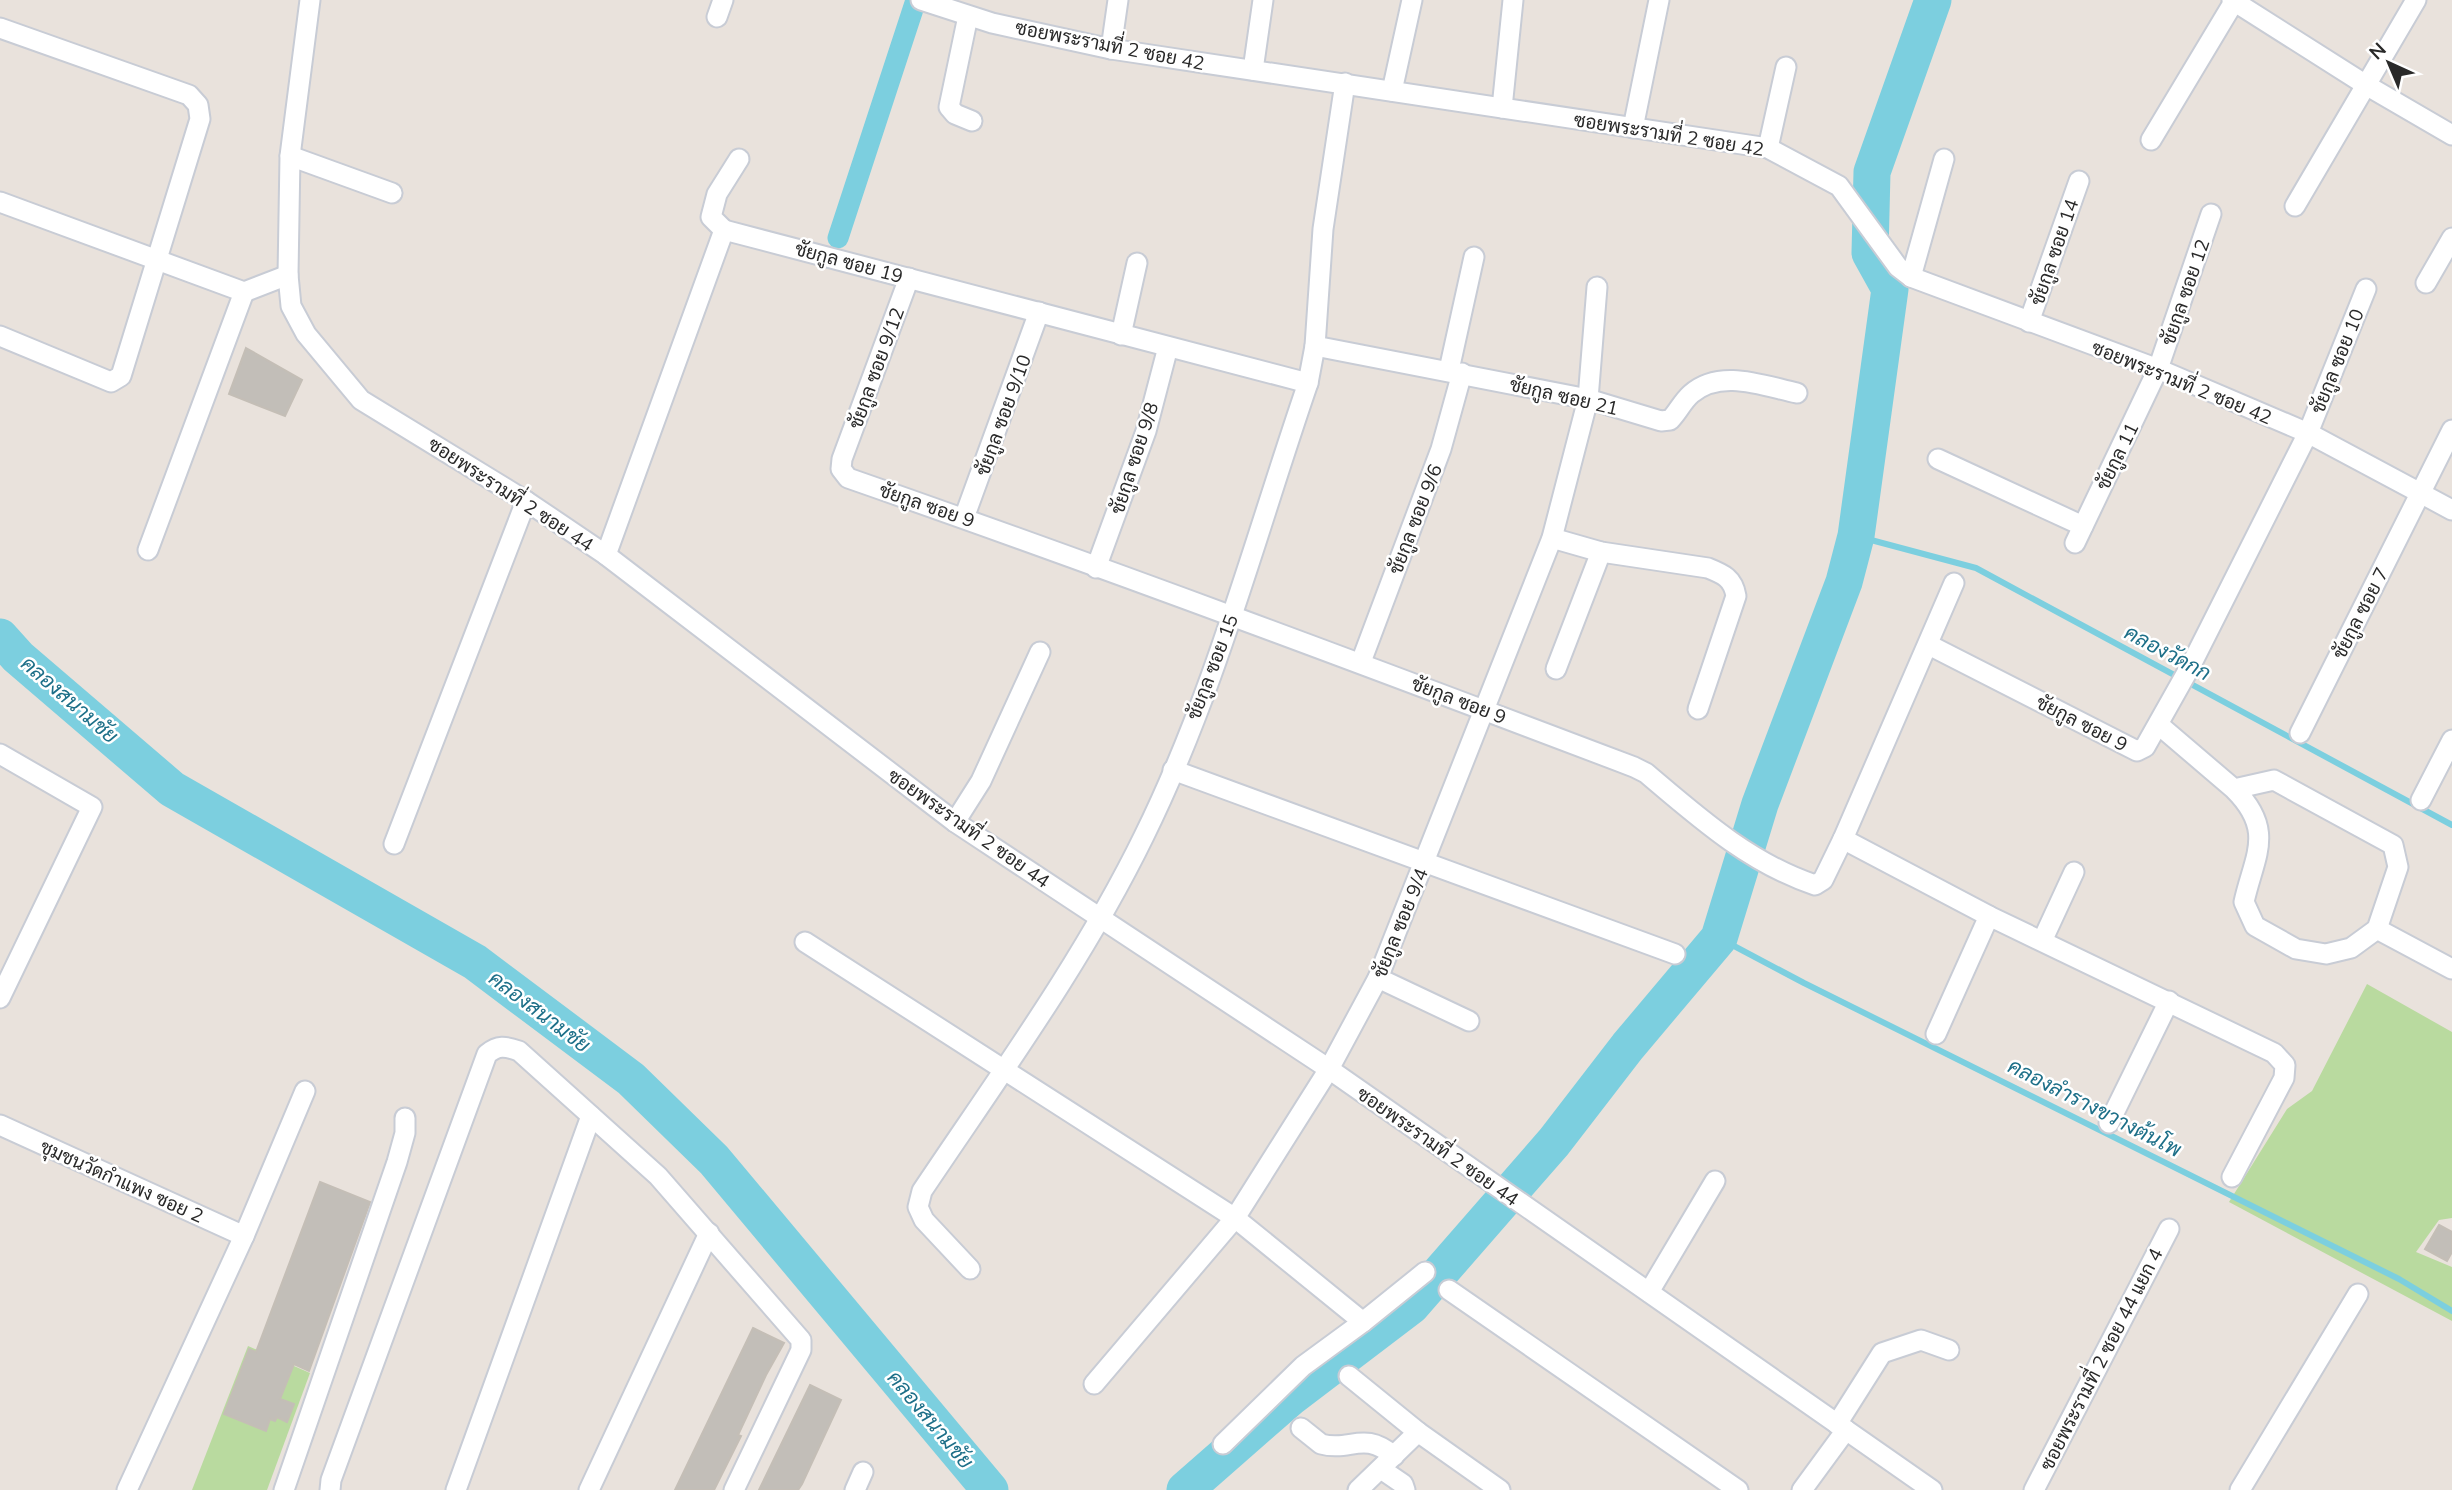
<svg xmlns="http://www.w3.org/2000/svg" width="2452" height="1490" font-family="Mulish,Sarabun,sans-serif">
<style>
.green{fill:#b9da9f}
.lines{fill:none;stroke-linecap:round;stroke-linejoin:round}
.stream{stroke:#7ccfdf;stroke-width:6}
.canal{stroke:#7ccfdf;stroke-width:21}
.river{stroke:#7ccfdf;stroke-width:37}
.building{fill:#c2beb8;stroke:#c4beb6;stroke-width:2}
.minor-casing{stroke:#c8ccd5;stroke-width:23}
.minor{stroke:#fff;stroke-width:19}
.labels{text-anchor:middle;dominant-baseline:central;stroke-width:5;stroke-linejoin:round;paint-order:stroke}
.street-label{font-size:19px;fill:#292929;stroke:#fff}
.water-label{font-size:21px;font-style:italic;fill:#1d6f88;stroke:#fff}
</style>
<rect width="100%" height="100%" fill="#e9e2dc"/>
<g class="green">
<polygon points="2367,984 2452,1032 2452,1218 2439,1220 2416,1252 2452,1267 2452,1321 2229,1202 2287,1109 2312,1091"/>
<polygon points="248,1346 310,1373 267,1490 192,1490"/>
</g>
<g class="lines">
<g class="stream">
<polyline points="1856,536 1976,568 2452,825"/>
<polyline points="1719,938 1804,983 2399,1279 2452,1311"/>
</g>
<polyline class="canal" points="838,238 916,0"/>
<g class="river">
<polyline points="0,637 18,657 172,789 475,962 631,1079 714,1160 990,1490"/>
<polyline points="1185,1490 1290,1398 1411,1306 1554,1142 1628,1046 1719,938 1760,804 1844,582 1856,536 1890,289 1870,253 1872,172 1933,0"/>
</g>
</g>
<g class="building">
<polygon points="246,348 302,380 285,416 229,394"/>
<polygon points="320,1182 370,1202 309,1371 294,1364 280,1399 294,1404 287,1422 277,1417 275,1421 270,1419 266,1431 224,1414 249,1349 256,1352"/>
<polygon points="2439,1225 2452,1232 2452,1252 2447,1261 2425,1249"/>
<polygon points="753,1328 784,1343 766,1375 738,1435 741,1436 714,1490 675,1490"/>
<polygon points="810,1385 841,1400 802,1484 798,1490 759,1490"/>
</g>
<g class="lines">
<defs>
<g id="minor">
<polyline points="310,0 290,156 288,275 291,306 306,334 361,400 526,501 606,555 955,822 1329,1069 1932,1490"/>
<polyline points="921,0 992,23 1111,49 1768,148 1839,186 1898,267 1911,277 2158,369 2308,433 2452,510"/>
<polyline points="2232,0 2366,85 2452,135"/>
<polyline points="968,16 949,107 955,114 972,121"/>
<polyline points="717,17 723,0"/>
<polyline points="0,28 189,95 198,105 200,119 121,376 111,382 0,336"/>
<polyline points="1111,49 1118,0"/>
<polyline points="1253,70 1263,0"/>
<polyline points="1392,91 1412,0"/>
<polyline points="1502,108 1513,0"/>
<polyline points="1633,128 1659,0"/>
<polyline points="2151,140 2235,0"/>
<polyline points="1768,148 1786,67"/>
<polyline points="290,156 392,193"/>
<polyline points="0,202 244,292 288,275"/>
<polyline points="2295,206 2416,0"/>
<polyline points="724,230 711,217 717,194 739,159"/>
<polyline points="1911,277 1944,159"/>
<path d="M909,278L842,459L841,469L848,478C1112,570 1373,668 1634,767L1646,773C1698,817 1749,863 1815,885L1823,880L1843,839L1954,583"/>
<polyline points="2426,283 2452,238"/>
<polyline points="2029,322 2079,181"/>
<polyline points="1121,335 1137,263"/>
<path d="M1315,346L1588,399L1661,421L1670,420C1678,412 1682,402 1691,394C1720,368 1764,386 1797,393"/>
<polyline points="1449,370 1474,257"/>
<polyline points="1938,459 2083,526"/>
<polyline points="964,518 1039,312"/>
<path d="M1552,538L1601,552L1708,568C1723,574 1733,578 1736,596L1698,709"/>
<polyline points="2075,543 2158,369 2211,214"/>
<polyline points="148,550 244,292"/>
<polyline points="606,555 724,230 1308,383"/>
<polyline points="1096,568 1146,431 1168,347"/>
<polyline points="1929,645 2137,751 2145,747 2190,667 2308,433 2366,289"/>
<polyline points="1361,662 1441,449 1462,373"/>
<polyline points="1556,669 1601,552"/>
<path d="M2159,725L2234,789L2274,780L2393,845L2398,867L2377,929L2351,948L2326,954L2296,949L2255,926L2244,902C2254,856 2276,831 2234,789"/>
<polyline points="2300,733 2452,430"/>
<polyline points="0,754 92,807 0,998"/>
<polyline points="1173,770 1675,954"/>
<polyline points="2421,800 2452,740"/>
<polyline points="955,822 981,781 1040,652"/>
<polyline points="1843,839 1989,916 2274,1053 2285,1065 2284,1078 2232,1177"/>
<polyline points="394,844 526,501"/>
<polyline points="2377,929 2452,969"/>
<polyline points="2043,939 2074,872"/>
<polyline points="805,942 1235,1218 1363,1322 1425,1272"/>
<polyline points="1378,978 1469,1021"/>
<polyline points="1936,1034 1989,916"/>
<polyline points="2109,1123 2169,1001"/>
<polyline points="0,1125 244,1236"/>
<path d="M970,1269L924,1220L918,1207L922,1191C999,1076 1083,961 1144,836C1215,692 1256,534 1308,383L1315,346L1323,229L1345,83"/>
<polyline points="1449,1290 1738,1490"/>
<polyline points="1649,1292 1715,1181"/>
<polyline points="1349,1376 1418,1432"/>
<polyline points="1094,1384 1235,1218 1329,1069 1378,978 1552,538 1588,399 1597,287"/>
<polyline points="1837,1424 1882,1353 1921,1340 1949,1350"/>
<path d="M1301,1428L1321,1444C1351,1452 1363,1430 1394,1456"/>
<polyline points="1223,1444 1303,1366 1363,1322"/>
<polyline points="1381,1469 1403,1484 1405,1490"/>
<polyline points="127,1490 244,1236 305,1091"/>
<polyline points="284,1490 397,1162 405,1133 405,1118"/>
<path d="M330,1490L331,1480L487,1054C498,1045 505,1046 519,1051L658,1176L801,1340V1350L734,1490"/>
<polyline points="456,1490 591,1116"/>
<polyline points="589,1490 709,1233"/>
<polyline points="855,1490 863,1472"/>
<polyline points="1358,1490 1418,1432 1500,1490"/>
<polyline points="1802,1490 1846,1430"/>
<polyline points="2034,1490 2169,1229"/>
<polyline points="2240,1490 2358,1294"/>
</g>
</defs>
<use href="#minor" class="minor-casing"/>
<use href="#minor" class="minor"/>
</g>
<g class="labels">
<g class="street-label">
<text transform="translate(1110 45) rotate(11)">ซอยพระรามที่ 2 ซอย 42</text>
<text transform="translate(1669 134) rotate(9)">ซอยพระรามที่ 2 ซอย 42</text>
<text transform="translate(2054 252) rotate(-71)">ชัยกูล ซอย 14</text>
<text transform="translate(849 262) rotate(15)">ชัยกูล ซอย 19</text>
<text transform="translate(2185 292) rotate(-71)">ชัยกูล ซอย 12</text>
<text transform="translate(2337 361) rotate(-68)">ชัยกูล ซอย 10</text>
<text transform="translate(876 368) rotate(-70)">ชัยกูล ซอย 9/12</text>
<text transform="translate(2182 382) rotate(22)">ซอยพระรามที่ 2 ซอย 42</text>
<text transform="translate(1564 396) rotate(13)">ชัยกูล ซอย 21</text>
<text transform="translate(1003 415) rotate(-70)">ชัยกูล ซอย 9/10</text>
<text transform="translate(2117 456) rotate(-64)">ชัยกูล 11</text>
<text transform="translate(1134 458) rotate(-72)">ชัยกูล ซอย 9/8</text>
<text transform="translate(511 494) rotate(33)">ซอยพระรามที่ 2 ซอย 44</text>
<text transform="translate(927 505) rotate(19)">ชัยกูล ซอย 9</text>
<text transform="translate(1415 519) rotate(-69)">ชัยกูล ซอย 9/6</text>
<text transform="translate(2360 613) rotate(-63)">ชัยกูล ซอย 7</text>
<text transform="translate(1212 667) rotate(-69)">ชัยกูล ซอย 15</text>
<text transform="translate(1459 700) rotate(21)">ชัยกูล ซอย 9</text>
<text transform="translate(2082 723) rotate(27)">ชัยกูล ซอย 9</text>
<text transform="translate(969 828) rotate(35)">ซอยพระรามที่ 2 ซอย 44</text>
<text transform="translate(1400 923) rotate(-68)">ชัยกูล ซอย 9/4</text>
<text transform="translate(1438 1146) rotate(35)">ซอยพระรามที่ 2 ซอย 44</text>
<text transform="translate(122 1181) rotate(24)">ชุมชนวัดกำแพง ซอย 2</text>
<text transform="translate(2101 1359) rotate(-63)">ซอยพระรามที่ 2 ซอย 44 แยก 4</text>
</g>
<g class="water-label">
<text transform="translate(2168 652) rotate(28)">คลองวัดกก</text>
<text transform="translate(70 699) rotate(41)">คลองสนามชัย</text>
<text transform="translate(540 1011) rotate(37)">คลองสนามชัย</text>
<text transform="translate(2095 1107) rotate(27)">คลองลำรางขวางต้นโพ</text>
<text transform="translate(931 1419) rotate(50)">คลองสนามชัย</text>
</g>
</g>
<g transform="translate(2389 63) rotate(316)" stroke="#ffffff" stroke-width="5" paint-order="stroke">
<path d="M0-5L12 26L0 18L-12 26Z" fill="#292929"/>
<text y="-10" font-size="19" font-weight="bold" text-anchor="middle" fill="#292929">N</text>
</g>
</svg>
